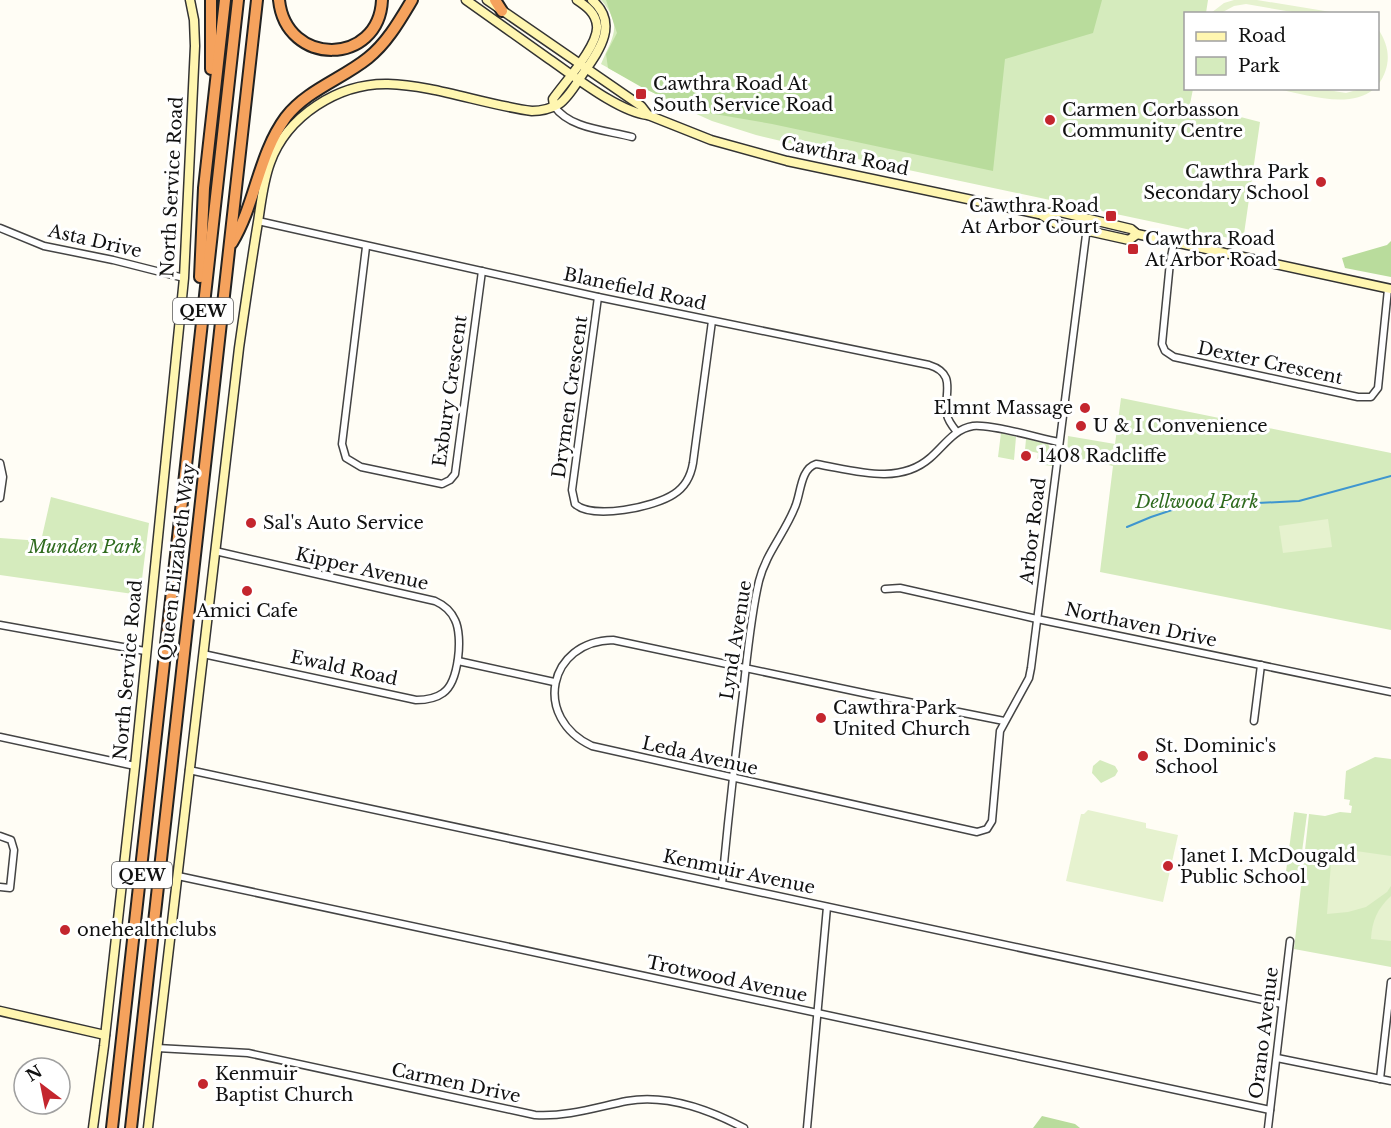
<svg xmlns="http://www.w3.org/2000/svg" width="1391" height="1128" font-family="'Libre Baskerville',serif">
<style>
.green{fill:#d5ebbd}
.forest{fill:#b9dc9c}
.pitch{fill:#e6f2cf}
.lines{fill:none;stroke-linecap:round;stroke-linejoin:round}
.stream{stroke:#3f96cf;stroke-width:2}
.street-casing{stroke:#444;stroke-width:9}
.secondary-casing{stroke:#333;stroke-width:11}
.highway-casing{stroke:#222;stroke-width:14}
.street{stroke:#fff;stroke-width:6}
.secondary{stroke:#fff6b0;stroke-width:8}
.highway{stroke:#f5a25d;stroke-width:10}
.poi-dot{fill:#c4262e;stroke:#fff;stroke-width:2}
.labels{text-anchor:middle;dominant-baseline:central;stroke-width:6;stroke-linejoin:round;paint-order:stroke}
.shield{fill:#fff;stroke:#585858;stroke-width:1.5}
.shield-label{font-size:16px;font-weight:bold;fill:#111}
.poi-label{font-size:18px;fill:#111;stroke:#fff;text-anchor:start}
.street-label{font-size:18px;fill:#111;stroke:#fff}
.park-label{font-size:18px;font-style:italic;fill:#2f6b1f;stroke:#fff}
</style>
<rect width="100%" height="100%" fill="#fffdf5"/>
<g class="green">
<path d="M601,0H1208L1206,13L1186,14V88L1193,89L1190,104L1260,122L1243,241L866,161L756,135L712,121L672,103L601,64C612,37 624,27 601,0Z"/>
<polygon points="1121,398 1391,453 1391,630 1100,572 1113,466 1067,456 1068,436 1115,444"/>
<polygon points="1001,433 1016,437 1014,460 998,457"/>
<polygon points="1026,439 1048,444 1053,454 1052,466 1037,464 1038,453 1025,450"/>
<polygon points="51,497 149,523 140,595 0,575 0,538 41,541"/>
<polygon points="1375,757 1391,759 1391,967 1294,949 1309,814 1325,816 1340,812 1351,813 1352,806 1349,805 1350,800 1344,799 1346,771"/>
<polygon points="1100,760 1115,766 1118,771 1115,776 1101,783 1092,773 1093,766"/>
<polygon points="1294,812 1307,814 1298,882 1285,879"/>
</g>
<g class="forest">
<polygon points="606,0 1102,0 1093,33 1005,59 993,171 772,124 691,110 643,88 608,68 606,54 617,33"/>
<polygon points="1391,241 1391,277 1345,268 1342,258 1387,245"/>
<polygon points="1042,1116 1075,1124 1080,1128 1033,1128"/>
</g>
<g class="pitch">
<polygon points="1234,0 1257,0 1337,13 1298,13 1246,4 1234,6 1221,13 1211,13 1224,3"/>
<path d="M1378,29C1391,48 1391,67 1378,85Z"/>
<path d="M1276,89H1322L1346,93L1360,89H1374C1349,110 1306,94 1276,89Z"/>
<polygon points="1328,519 1332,547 1283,553 1279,526"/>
<polygon points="1088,810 1146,823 1146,828 1178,835 1163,902 1066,881 1081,814 1084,814"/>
<polygon points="1335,848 1391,856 1391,886 1387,892 1366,907 1348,912 1327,914 1332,851"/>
<path d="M1391,896V941L1371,939C1372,921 1377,909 1391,896Z"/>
</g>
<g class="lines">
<polyline class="stream" points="1127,527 1151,517 1181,507 1299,501 1391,476"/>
<defs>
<g id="street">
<path d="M554,106C570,129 606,130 632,137"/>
<path d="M258,221L598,297L929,365C958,374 943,394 947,415C948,421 953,427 957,432"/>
<polyline points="0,228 44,246 113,260 184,278"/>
<polyline points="1174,242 1170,262 1162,344 1165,351 1174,357 1358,397 1371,397 1378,388 1388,289"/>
<polyline points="366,247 342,444 346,458 361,467 442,484 450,480 455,474 482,271"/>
<path d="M598,297L572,490L575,504C593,520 655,507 674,494C685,487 691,475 693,463L712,321"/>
<polyline points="0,463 3,477 0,498"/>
<polyline points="885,589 900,588 1037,619 1391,692"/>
<polyline points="0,625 145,651"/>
<path d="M203,654L416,700C426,700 435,699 443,693C459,682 463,636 455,620C451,611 444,605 435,601L215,551"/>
<polyline points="458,661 554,682"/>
<path d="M1004,721L868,694L613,640C548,641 532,718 592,746L977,832L987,829L992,821L1000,731L1029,678L1031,668L1088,219"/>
<polyline points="1254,721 1261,665"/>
<polyline points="0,737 135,766"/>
<polyline points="189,770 1282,1004"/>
<polyline points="0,836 11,840 14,850 10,888 0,887"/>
<polyline points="178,876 1270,1110"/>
<path d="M722,884C728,820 735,757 743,693C747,658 751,614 759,581C766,553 785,533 795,507C801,494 800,469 816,464C853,470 898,486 930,458C944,446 954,429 973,426C992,424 1038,438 1059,442"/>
<path d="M157,1048L248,1053L535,1115C567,1117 597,1107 627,1101C666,1094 710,1110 744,1128"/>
<polyline points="1277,1058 1391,1081"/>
<polyline points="1380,1079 1391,982"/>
<polyline points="807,1128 827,907"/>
<polyline points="1268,1128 1290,941"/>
</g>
<g id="secondary">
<path d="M466,0C494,20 521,39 549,59C574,76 619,112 648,115L711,140L787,161L1039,214L1060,212L1131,229L1137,234L1391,289"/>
<polyline points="487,0 641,106 648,115"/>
<path d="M554,106L553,99C565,82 599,45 597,26C596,13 586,6 577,0"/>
<polyline points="1040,214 1057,224 1129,240 1137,234"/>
<polyline points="0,1011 105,1035"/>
<polyline points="93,1128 104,1046 135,766 184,278 195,46 194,20 190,0"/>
<path d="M148,1128L239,348C245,306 251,264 258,222C261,203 263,182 270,163C287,116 338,83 388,84C433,85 486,105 532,111C542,111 550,109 559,104C568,98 576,84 582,75C598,52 620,24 592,0"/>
</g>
<g id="highway">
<polyline points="211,0 211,69"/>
<path d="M279,0C286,67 379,66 382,0"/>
<polyline points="495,0 502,11"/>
<path d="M232,243C256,203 258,155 286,117C307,90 342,79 368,58C387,43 400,20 412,0"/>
<polyline points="200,277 204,188 225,0"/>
<path d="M112,1128C156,752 198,376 238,0"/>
<polyline points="131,1128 257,0"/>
</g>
</defs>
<use href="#street" class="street-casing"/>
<use href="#secondary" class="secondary-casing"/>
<use href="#highway" class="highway-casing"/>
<use href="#street" class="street"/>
<use href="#secondary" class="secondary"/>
<use href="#highway" class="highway"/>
</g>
<g class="poi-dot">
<rect x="635" y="88" width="12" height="12" rx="3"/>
<circle cx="1050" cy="120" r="6"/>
<circle cx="1321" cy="182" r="6"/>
<rect x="1105" y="210" width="12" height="12" rx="3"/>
<rect x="1127" y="243" width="12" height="12" rx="3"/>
<circle cx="1085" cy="408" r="6"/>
<circle cx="1081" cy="426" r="6"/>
<circle cx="1026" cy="456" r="6"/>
<circle cx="251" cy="523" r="6"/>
<circle cx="247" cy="591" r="6"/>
<circle cx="821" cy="718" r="6"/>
<circle cx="1143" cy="756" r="6"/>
<circle cx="1168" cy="866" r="6"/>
<circle cx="65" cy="930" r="6"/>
<circle cx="203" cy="1084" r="6"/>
</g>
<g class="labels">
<g class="shield">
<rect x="173" y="298" width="60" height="26" rx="4.5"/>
<rect x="112" y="862" width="60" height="26" rx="4.5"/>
</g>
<g class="shield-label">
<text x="203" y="311">QEW</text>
<text x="142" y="875">QEW</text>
</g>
<g class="poi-label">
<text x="653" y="84">Cawthra Road At<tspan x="653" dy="21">South Service Road</tspan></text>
<text x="1062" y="110">Carmen Corbasson<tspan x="1062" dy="21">Community Centre</tspan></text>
<text x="1309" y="172" text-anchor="end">Cawthra Park<tspan x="1309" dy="21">Secondary School</tspan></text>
<text x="1099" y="206" text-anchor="end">Cawthra Road<tspan x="1099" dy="21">At Arbor Court</tspan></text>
<text x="1145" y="239">Cawthra Road<tspan x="1145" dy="21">At Arbor Road</tspan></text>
<text x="1073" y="408" text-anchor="end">Elmnt Massage</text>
<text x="1093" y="426">U &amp; I Convenience</text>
<text x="1038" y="456">1408 Radcliffe</text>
<text x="263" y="523">Sal's Auto Service</text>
<text x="247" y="611" text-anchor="middle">Amici Cafe</text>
<text x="833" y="708">Cawthra Park<tspan x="833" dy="21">United Church</tspan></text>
<text x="1155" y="746">St. Dominic's<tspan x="1155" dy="21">School</tspan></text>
<text x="1180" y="856">Janet I. McDougald<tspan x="1180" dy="21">Public School</tspan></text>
<text x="77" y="930">onehealthclubs</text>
<text x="215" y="1074">Kenmuir<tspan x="215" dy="21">Baptist Church</tspan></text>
</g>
<g class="street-label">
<text transform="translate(845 156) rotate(12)">Cawthra Road</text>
<text transform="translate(172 187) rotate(-87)">North Service Road</text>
<text transform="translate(95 241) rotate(13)">Asta Drive</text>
<text transform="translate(635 289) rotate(12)">Blanefield Road</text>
<text transform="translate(1270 363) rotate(12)">Dexter Crescent</text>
<text transform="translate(450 391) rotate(-82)">Exbury Crescent</text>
<text transform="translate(570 397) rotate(-82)">Drymen Crescent</text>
<text transform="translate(1033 531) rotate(-83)">Arbor Road</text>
<text transform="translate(177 562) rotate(-83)">Queen Elizabeth Way</text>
<text transform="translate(362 569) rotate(13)">Kipper Avenue</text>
<text transform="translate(1141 625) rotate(12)">Northaven Drive</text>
<text transform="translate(736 640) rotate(-81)">Lynd Avenue</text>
<text transform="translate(344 668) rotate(12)">Ewald Road</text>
<text transform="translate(128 670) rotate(-85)">North Service Road</text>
<text transform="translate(700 756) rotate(13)">Leda Avenue</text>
<text transform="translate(739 872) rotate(12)">Kenmuir Avenue</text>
<text transform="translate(727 979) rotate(12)">Trotwood Avenue</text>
<text transform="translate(1264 1033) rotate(-83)">Orano Avenue</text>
<text transform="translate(456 1083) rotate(12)">Carmen Drive</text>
</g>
<g class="park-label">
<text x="1197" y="502">Dellwood Park</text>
<text x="85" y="547">Munden Park</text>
</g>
</g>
<rect x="1184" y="12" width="195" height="78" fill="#ffffff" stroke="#a0a0a0" stroke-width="1.5"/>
<rect x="1196" y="32" width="30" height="9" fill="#fff6b0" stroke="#a0a0a0" stroke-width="1.5"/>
<text x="1238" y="42" font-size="18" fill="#111111">Road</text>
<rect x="1196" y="57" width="30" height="18" fill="#d5ebbd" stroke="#a0a0a0" stroke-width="1.5"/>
<text x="1238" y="72" font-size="18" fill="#111111">Park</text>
<g transform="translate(42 1086) rotate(328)"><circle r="28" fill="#ffffff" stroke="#a0a0a0" stroke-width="1.5"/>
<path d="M0-4.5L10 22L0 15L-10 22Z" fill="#c4262e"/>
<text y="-9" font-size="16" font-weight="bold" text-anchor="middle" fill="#111111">N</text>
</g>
</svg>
